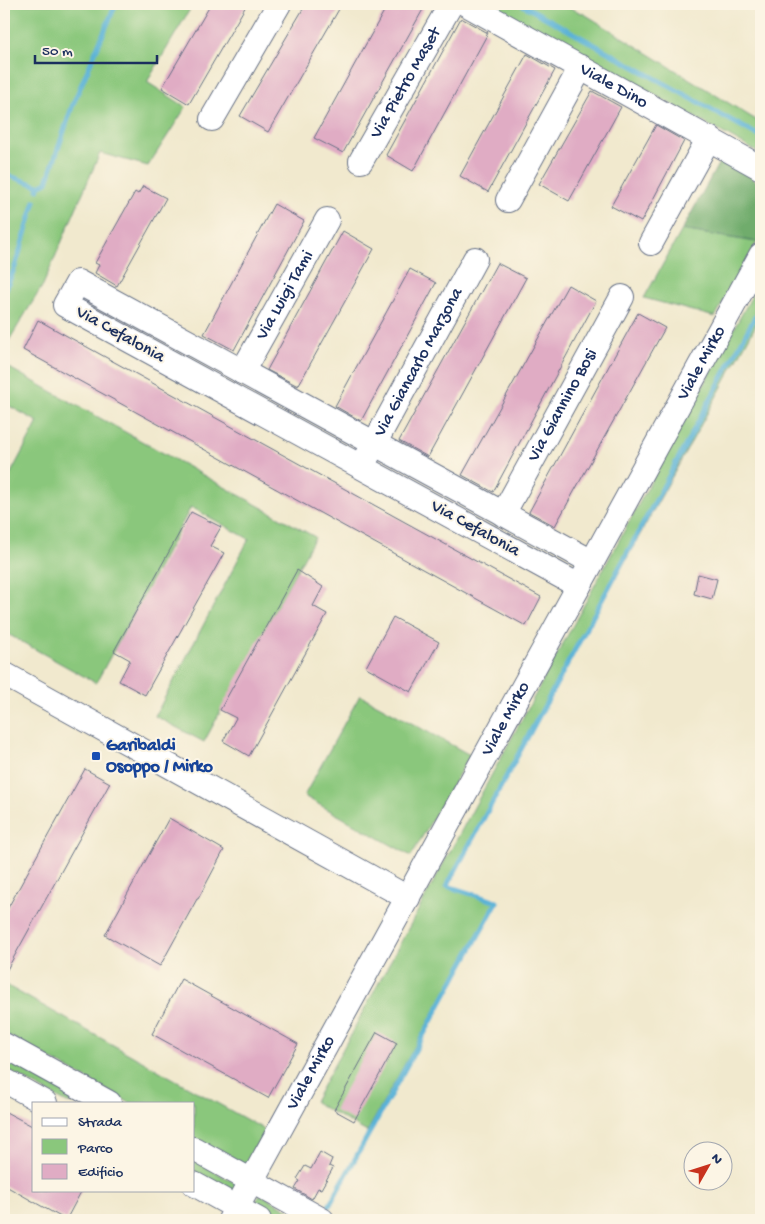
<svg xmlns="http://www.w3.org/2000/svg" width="765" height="1224" font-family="'Gochi Hand',sans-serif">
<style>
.green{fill:#8ac77c;stroke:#527b6d}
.forest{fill:#6fac6c;stroke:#456e65}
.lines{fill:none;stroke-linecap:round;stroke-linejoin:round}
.stream{stroke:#5ab2d7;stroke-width:5}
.building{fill:#e0acc4}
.minor-casing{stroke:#667085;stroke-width:26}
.minor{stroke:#fff;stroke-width:24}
.transit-dot{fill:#1a4fb4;stroke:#fcf5e5;stroke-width:2}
.labels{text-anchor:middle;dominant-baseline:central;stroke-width:4;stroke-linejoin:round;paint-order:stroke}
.street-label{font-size:18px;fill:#1b2f5e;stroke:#fcf5e5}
.transit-label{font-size:18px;font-weight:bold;fill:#164399;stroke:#fcf5e5;text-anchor:start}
</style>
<rect width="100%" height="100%" fill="#fcf5e5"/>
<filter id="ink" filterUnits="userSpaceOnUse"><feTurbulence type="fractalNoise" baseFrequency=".02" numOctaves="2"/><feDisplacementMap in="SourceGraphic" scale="10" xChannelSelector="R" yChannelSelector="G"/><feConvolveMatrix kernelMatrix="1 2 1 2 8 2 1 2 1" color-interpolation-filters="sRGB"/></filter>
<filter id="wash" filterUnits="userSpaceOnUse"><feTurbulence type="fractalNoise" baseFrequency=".0096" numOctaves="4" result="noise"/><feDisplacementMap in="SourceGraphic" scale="20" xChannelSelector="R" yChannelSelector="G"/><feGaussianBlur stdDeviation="1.12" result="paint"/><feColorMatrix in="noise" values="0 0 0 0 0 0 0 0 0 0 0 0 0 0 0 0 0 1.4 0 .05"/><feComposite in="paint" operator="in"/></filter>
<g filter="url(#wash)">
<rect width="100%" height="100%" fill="#f1e9ce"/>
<g class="green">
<polygon points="4,4 193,4 147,82 186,107 148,166 100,153 43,285 8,342 4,346"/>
<polygon points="491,4 562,4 586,15 761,123 761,154"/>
<polygon points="682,230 757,242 715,317 644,298"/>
<polygon points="761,279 761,316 445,887 495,903 367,1132 314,1102"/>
<polygon points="4,365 315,537 204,742 155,716 249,539 191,507 96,683 4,632 4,486 38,422 4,403"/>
<polygon points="360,695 470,755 411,856 304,796"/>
<polygon points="4,984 267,1131 247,1168 194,1138 194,1103 130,1103 4,1033"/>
<polygon points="4,1055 90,1103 67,1103 4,1068"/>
<polygon points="194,1160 239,1185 234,1195 194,1173"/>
<polygon points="260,1194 307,1220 278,1220 253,1207"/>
</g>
<polygon class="forest" points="722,157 747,172 757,182 761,190 761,233 757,242 682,230"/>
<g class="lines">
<g class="stream">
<polyline points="521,4 761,137"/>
<polyline points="4,174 39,186 38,190"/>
<polyline points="39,186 47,182 73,104 116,4"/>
<polyline points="4,293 15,267 35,201"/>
<polyline points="329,1206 497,902 447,886 755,317"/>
</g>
</g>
<g id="blocks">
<g class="building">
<polygon points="211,4 247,4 189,104 162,88"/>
<polygon points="306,4 342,4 268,132 240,116"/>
<polygon points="388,4 426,4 343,153 314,138"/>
<polygon points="461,18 488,33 413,171 386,155"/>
<polygon points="527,54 555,70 488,192 460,176"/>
<polygon points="592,91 621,107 569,201 539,184"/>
<polygon points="656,125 684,141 641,222 611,206"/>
<polygon points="143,186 166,198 117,286 95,273 99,265 95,263 135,192 138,194"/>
<polygon points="274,204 304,221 234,350 204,334"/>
<polygon points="343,231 374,249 298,386 267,370"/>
<polygon points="497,263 526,278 428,457 399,441"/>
<polygon points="410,269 436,283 361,421 335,406"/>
<polygon points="568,285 596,301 493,492 462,475"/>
<polygon points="638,313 665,328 555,526 529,512"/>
<polygon points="38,320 541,597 526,626 23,350"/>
<polygon points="191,512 221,527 210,546 224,553 145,695 119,681 130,660 114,651"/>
<polygon points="297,570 323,587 313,606 327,614 249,756 223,741 236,718 220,710"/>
<polygon points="698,574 717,579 712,599 694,594"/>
<polygon points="393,617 439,642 411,692 366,667"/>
<polygon points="85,769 110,783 4,975 4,915"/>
<polygon points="169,818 224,850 198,899 197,899 160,966 105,935"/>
<polygon points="181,979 298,1044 268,1098 152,1034"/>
<polygon points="377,1032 397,1043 354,1121 334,1110"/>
<polygon points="4,1111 34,1127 34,1190 82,1190 66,1220 4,1185"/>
<polygon points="320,1152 332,1159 329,1166 333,1168 321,1189 318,1188 312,1199 295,1189 300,1181 297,1179 305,1166 311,1169"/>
</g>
</g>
</g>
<g filter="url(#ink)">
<use href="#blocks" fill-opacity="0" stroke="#667085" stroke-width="1"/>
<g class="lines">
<defs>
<g id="minor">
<path id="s1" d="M466,4L761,168"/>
<polyline points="212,119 279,4"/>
<path id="s2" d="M361,161L451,4"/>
<polyline points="508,200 581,67"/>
<polyline points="651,243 709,138"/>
<path id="s3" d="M242,372L327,220"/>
<path id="s4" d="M367,457L475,259"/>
<path id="s5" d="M503,514L622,297"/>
<polyline points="579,586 65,305 78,282 592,562"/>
<polyline points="4,674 408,898"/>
<polyline points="4,1045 109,1103"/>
<polyline points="4,1080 45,1103"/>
<polyline points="194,1149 322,1220"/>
<polyline points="194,1184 259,1220"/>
<path id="s6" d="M230,1220L761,255"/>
</g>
</defs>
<use href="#minor" class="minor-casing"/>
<use href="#minor" class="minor"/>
</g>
</g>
<rect class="transit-dot" x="91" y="751" width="10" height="10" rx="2.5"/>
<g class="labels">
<g class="street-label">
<text stroke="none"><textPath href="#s2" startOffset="90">Via Pietro Maset</textPath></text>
<text stroke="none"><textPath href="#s1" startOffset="169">Viale Dino</textPath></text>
<text stroke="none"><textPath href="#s3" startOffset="88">Via Luigi Tami</textPath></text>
<text transform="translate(120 335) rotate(29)">Via Cefalonia</text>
<text stroke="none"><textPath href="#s4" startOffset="108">Via Giancarlo Marzona</textPath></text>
<text stroke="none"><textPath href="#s6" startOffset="978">Viale Mirko</textPath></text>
<text stroke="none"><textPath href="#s5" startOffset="124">Via Giannino Bosi</textPath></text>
<text transform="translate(475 529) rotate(29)">Via Cefalonia</text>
<text stroke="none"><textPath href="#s6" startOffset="572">Viale Mirko</textPath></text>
<text stroke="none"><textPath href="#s6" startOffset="168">Viale Mirko</textPath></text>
</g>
<g class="transit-label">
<text x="106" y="746">Garibaldi<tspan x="106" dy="21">Osoppo / Mirko</tspan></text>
</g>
</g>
<rect width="765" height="1224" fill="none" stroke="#fcf5e5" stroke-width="20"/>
<rect x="32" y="1102" width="162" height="90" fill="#fcf5e5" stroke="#a2a6af"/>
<rect x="42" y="1118" width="25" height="8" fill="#ffffff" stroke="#a2a6af"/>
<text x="78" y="1126" font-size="15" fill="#1b2f5e">Strada</text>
<rect x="42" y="1139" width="25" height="15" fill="#8ac77c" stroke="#a2a6af"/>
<text x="78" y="1152" font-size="15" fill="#1b2f5e">Parco</text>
<rect x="42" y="1164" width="25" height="15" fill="#e0acc4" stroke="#a2a6af"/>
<text x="78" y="1176" font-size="15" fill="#1b2f5e">Edificio</text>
<g transform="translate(708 1166) rotate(51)"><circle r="24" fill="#fcf5e5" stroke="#a2a6af"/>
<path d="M0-4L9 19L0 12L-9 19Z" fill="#c8321e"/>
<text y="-8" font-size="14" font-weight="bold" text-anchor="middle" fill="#1b2f5e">N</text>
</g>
<path d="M35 55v8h122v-8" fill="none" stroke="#1b2f5e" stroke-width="2.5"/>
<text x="42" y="55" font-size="15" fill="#1b2f5e" stroke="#fcf5e5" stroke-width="4" paint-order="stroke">50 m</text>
</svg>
